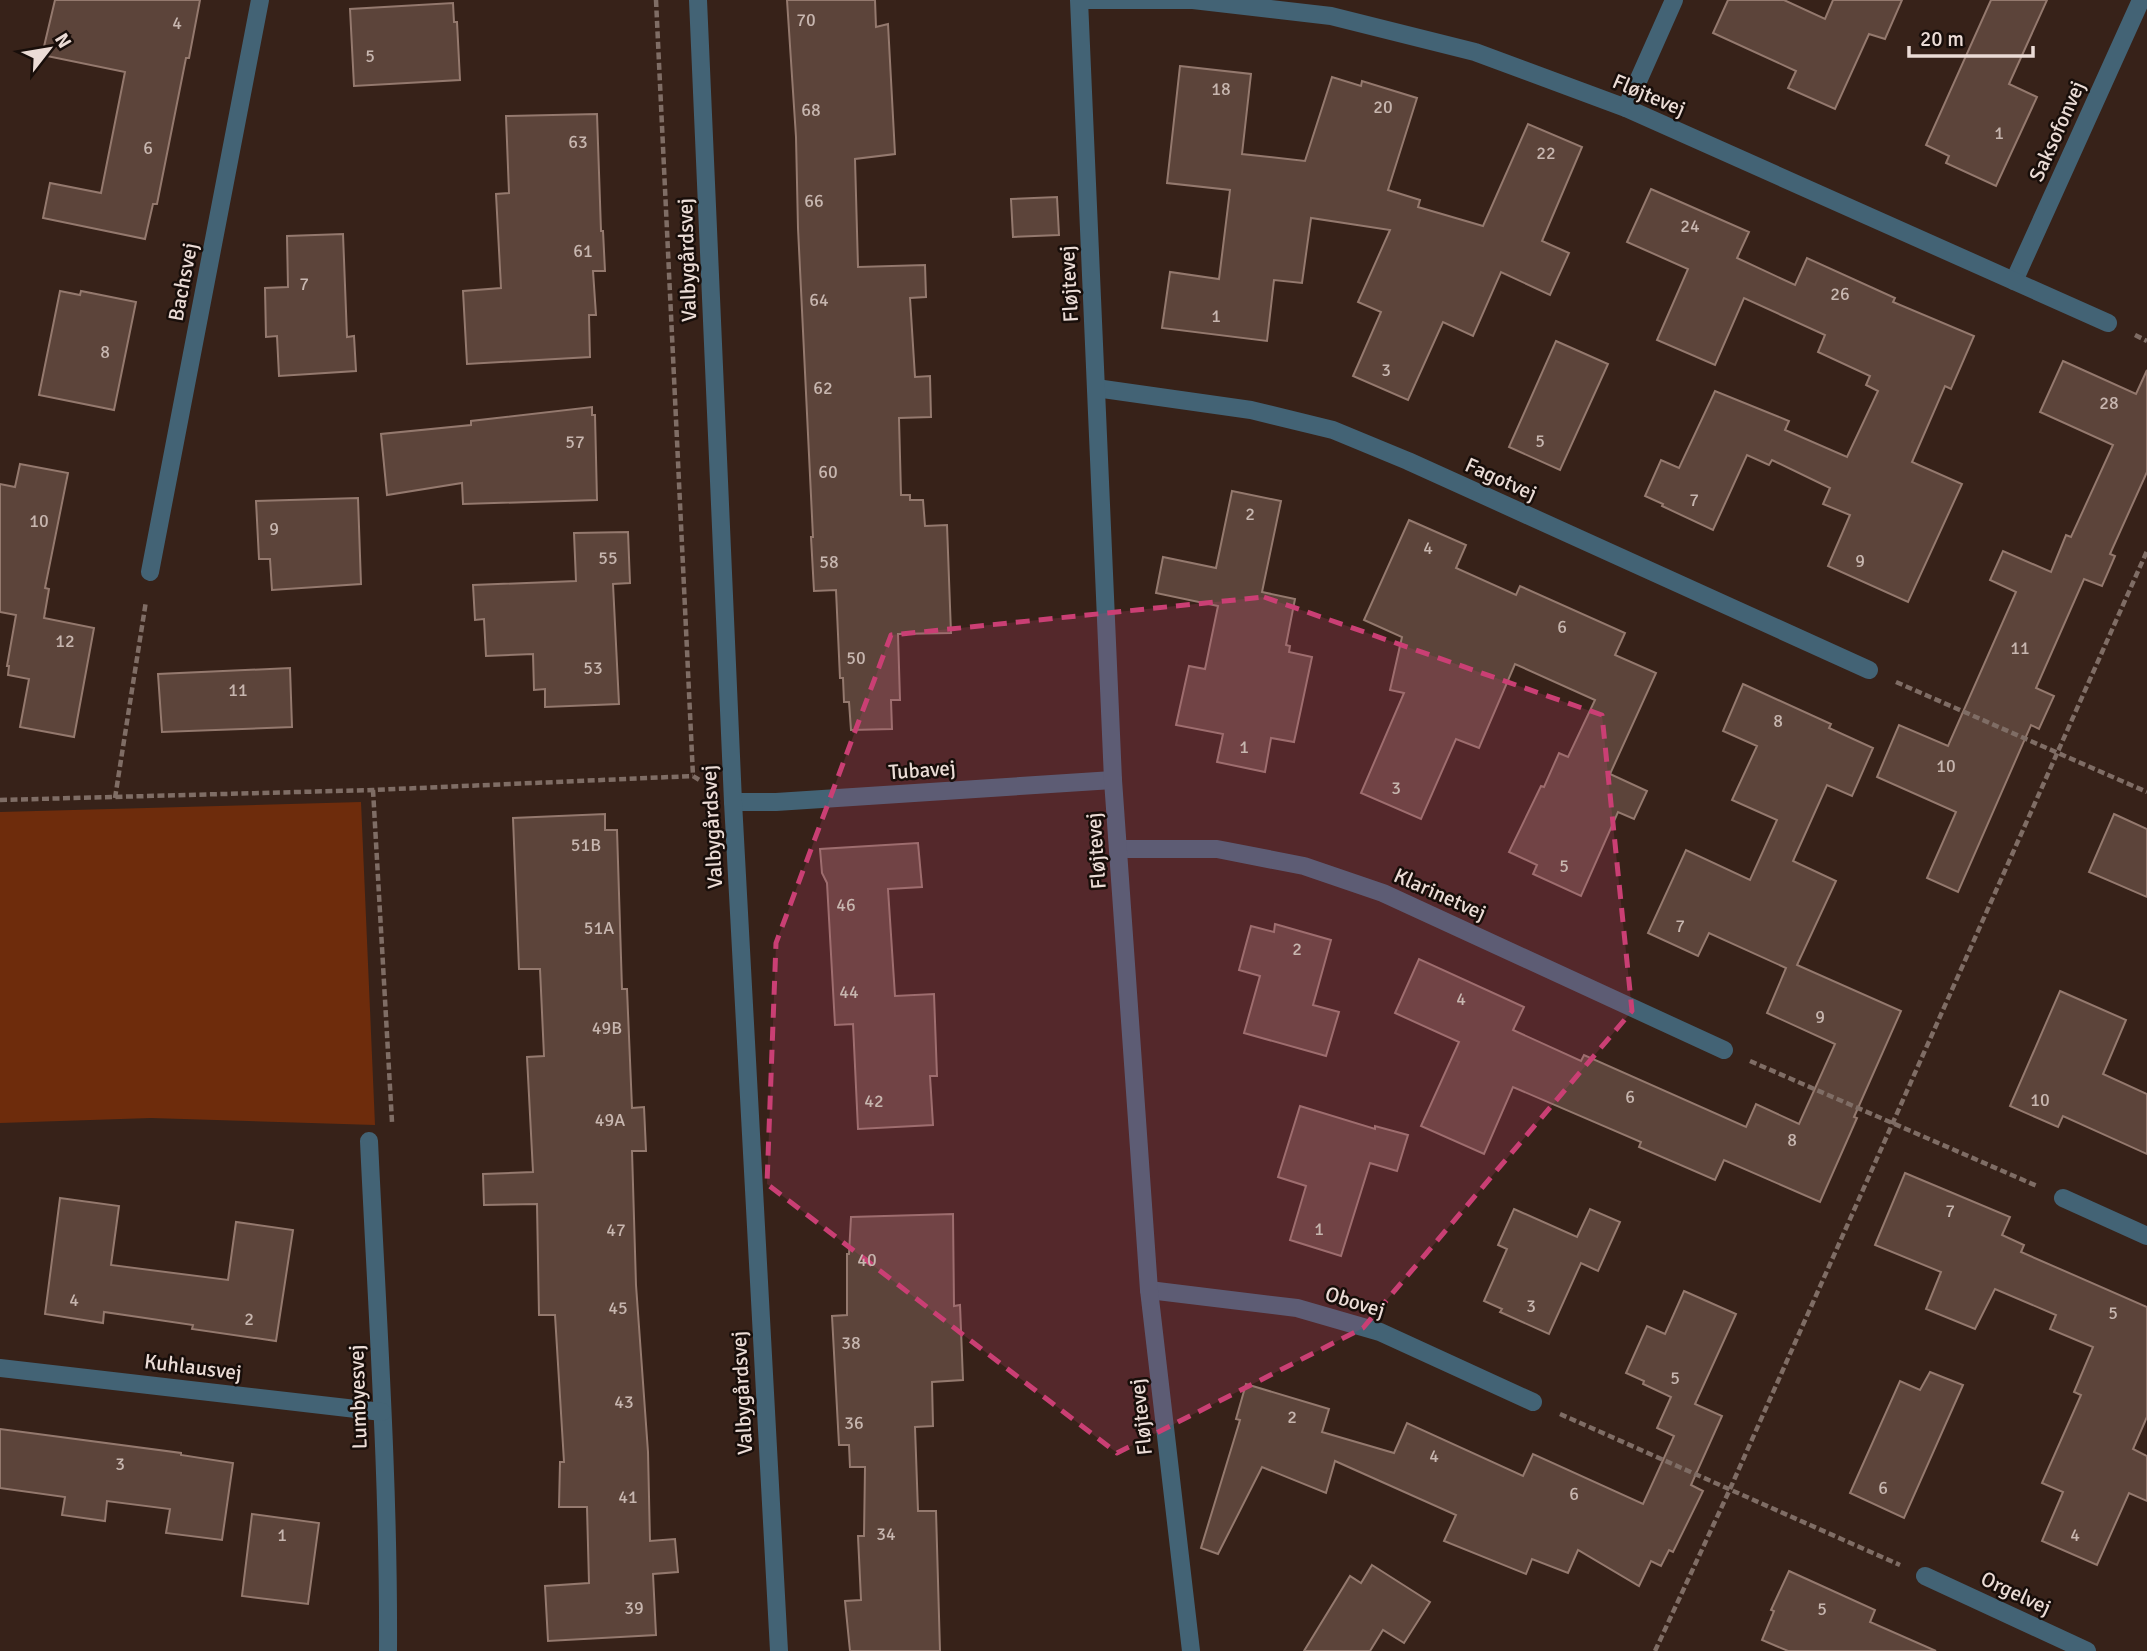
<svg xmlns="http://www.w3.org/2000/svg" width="2147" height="1651" font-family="Signika,sans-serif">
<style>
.green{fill:#6e2c0c}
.building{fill:#5c443a;stroke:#94796e;stroke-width:2}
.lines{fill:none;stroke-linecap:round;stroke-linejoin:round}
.path{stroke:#7f6d65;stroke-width:4.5;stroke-dasharray:7 3.5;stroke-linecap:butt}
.minor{stroke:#436375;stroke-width:18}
.tertiary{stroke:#436375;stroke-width:18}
.marked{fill:#ca3f74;fill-opacity:0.2;stroke:#ca3f74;stroke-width:5;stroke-dasharray:14 9;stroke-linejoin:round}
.labels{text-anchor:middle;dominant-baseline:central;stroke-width:5;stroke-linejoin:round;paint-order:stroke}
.number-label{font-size:18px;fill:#c7b6af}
.street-label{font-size:21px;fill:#ebdcd6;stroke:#180e0a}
</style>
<rect width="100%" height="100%" fill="#372219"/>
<polygon class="green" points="361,802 375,1125 151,1118 0,1123 0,812"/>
<g class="building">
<polygon points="55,0 200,0 189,58 186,58 157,204 153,204 145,239 43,218 50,183 101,193 125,72 42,55"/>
<polygon points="787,0 875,0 876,27 888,24 895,154 855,159 858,267 925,265 926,297 910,298 915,377 930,376 931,417 899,418 901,495 910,495 910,500 923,500 925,526 947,525 951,633 898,634 900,700 891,700 892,729 851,730 849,702 844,702 843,678 840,678 836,590 814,591 811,537 813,537 798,228 796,137"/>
<polygon points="1728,0 1784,0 1825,19 1833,0 1902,0 1885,39 1869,34 1835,109 1788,88 1796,71 1713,33"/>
<polygon points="1991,0 2047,0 2009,84 2037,97 1996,186 1946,163 1949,156 1926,145"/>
<polygon points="453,3 454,22 457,22 460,80 354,86 350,9"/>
<polygon points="1180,66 1251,74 1242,154 1305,161 1332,77 1361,86 1362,81 1417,98 1388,190 1420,200 1418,207 1483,226 1528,124 1582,147 1542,241 1569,253 1550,295 1501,272 1473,336 1443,322 1408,400 1353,376 1381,312 1358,302 1390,230 1311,218 1302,283 1274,280 1267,341 1162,328 1170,272 1219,279 1230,190 1167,183"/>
<polygon points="597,114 601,231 603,231 605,271 593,271 596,315 589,315 590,357 467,364 463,291 501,288 496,194 509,193 506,116"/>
<polygon points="1651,189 1749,232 1737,258 1795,285 1807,258 1895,298 1893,302 1974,336 1951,389 1945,386 1912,462 1962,484 1908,602 1828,566 1850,515 1823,504 1830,488 1772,460 1769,465 1747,455 1713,530 1662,506 1663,504 1645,496 1661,460 1679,468 1715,391 1789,421 1785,430 1847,457 1878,391 1866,385 1870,376 1818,352 1825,335 1744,298 1715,365 1657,340 1688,269 1627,242"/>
<polygon points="1057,197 1059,235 1013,237 1011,199"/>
<polygon points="343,234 347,337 354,336 356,371 279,376 277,336 266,337 265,288 288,287 287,236"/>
<polygon points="60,291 80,295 81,291 136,302 114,410 39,395"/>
<polygon points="1556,341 1608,364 1560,470 1509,447"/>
<polygon points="2063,361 2136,394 2147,370 2147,472 2110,554 2115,556 2102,586 2084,579 2036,688 2054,696 2039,729 2031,725 1958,892 1927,878 1956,812 1877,777 1899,725 1948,746 2016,592 1990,580 2003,551 2051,572 2066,535 2071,537 2113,445 2040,412"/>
<polygon points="592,407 592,415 595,415 597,500 463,504 462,483 387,495 381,434 471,425 471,421"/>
<polygon points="20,464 68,473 45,588 49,589 44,618 94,628 74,737 20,727 29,679 8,675 9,666 7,666 16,615 0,612 0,484 15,487"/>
<polygon points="1232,491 1281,501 1262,592 1295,599 1286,645 1290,646 1289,652 1312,657 1294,742 1271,738 1265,772 1217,762 1223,734 1176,725 1189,666 1205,669 1218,606 1156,593 1163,557 1216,568"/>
<polygon points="358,498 361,584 272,590 270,559 259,559 256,501"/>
<polygon points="1409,520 1466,545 1456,568 1516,595 1520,586 1625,633 1615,655 1656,673 1610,774 1647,791 1634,819 1618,812 1581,896 1533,874 1537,865 1509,852 1541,786 1544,787 1559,753 1568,757 1595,700 1515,664 1479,748 1456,739 1421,819 1361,793 1404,693 1390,690 1402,637 1364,620"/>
<polygon points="628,532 630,583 613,584 619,704 545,707 545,689 534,690 533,654 486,656 484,619 475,620 473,585 576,581 574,533"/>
<polygon points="290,668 292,727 162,732 158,674"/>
<polygon points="1743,684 1831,724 1829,728 1873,748 1852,796 1827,785 1793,861 1836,881 1797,965 1901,1011 1854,1117 1857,1118 1820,1202 1724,1160 1715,1180 1639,1147 1641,1142 1513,1087 1484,1154 1421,1126 1459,1042 1395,1013 1419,959 1524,1007 1513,1030 1581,1061 1584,1055 1746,1127 1756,1104 1799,1124 1835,1044 1767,1013 1786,968 1709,933 1698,956 1648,933 1686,850 1750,880 1777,820 1732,800 1757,746 1723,731"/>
<polygon points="605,814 605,830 617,830 622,989 627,989 632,1108 644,1107 646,1151 632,1151 636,1285 648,1452 650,1541 675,1539 678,1572 653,1574 656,1635 548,1641 545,1586 589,1583 587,1507 559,1507 560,1462 564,1462 555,1315 539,1315 537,1204 484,1205 483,1174 533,1172 527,1057 544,1056 540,969 519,969 513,818"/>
<polygon points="2114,814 2147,829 2147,897 2089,872"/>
<polygon points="918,843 922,887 888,889 895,996 934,994 937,1076 930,1076 933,1125 858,1129 853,1024 835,1025 827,883 822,873 820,849"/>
<polygon points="1275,924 1331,940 1313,1005 1339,1012 1326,1056 1244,1033 1260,976 1239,970 1251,926 1274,932"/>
<polygon points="2060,991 2126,1020 2103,1074 2147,1094 2147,1154 2063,1116 2058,1127 2010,1106"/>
<polygon points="1300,1106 1375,1129 1375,1126 1408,1135 1397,1171 1370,1163 1341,1256 1290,1240 1306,1186 1278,1177"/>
<polygon points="1905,1173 2010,1217 2002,1235 2024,1245 2021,1252 2147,1307 2147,1417 2133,1449 2147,1456 2147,1501 2129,1493 2097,1565 2042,1541 2063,1492 2042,1483 2081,1395 2074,1392 2093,1347 2050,1329 2056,1315 1995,1289 1975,1329 1926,1309 1941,1272 1875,1245"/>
<polygon points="60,1198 119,1206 111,1265 228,1280 236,1222 293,1230 276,1341 192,1329 193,1325 104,1312 103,1323 45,1314"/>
<polygon points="1514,1209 1577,1237 1590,1209 1620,1222 1598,1271 1581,1263 1549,1334 1500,1312 1502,1309 1484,1301 1507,1249 1498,1245"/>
<polygon points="953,1214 954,1306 960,1305 963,1380 932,1382 933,1426 915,1427 918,1511 936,1511 940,1651 850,1651 845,1601 861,1600 858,1536 864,1536 865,1467 850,1467 849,1445 839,1445 832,1316 847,1315 847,1254 849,1254 851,1217"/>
<polygon points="1684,1291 1736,1314 1695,1404 1722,1416 1691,1485 1703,1491 1673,1552 1669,1550 1661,1566 1651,1561 1639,1586 1578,1550 1568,1573 1532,1559 1526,1574 1444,1541 1456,1515 1335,1461 1326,1493 1262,1467 1218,1554 1201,1548 1240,1420 1236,1419 1246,1384 1329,1409 1322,1432 1394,1453 1407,1423 1523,1476 1533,1454 1643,1504 1674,1436 1657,1428 1671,1397 1643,1384 1644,1381 1626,1373 1647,1326 1665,1334"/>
<polygon points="1930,1372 1963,1385 1904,1518 1850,1493 1900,1381 1920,1390"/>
<polygon points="0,1429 181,1453 181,1455 233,1463 222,1540 166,1533 170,1509 107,1501 105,1521 62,1515 65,1497 0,1488"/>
<polygon points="252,1514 319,1523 308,1604 242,1596"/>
<polygon points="1372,1565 1430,1602 1404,1643 1383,1630 1370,1651 1304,1651 1350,1576 1361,1583"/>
<polygon points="1789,1571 1875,1610 1870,1622 1936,1651 1788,1651 1762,1640 1774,1611 1771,1610"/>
</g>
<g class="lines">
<g class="path">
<polyline points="656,0 693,776 701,781"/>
<polyline points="2135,335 2147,341"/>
<polyline points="1896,682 2147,792"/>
<polyline points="373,790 392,1122"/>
<polyline points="115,798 146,601"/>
<polyline points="0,800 373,790 693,776"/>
<polyline points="1750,1061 2037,1186"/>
<polyline points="1560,1414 1900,1565"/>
<polyline points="1655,1651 1730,1489 2147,551"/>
</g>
<g class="minor">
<polyline points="1626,108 1674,0"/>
<polyline points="2014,281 2141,0"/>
<polyline points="1096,388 1251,410 1333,430 1408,461 1869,670"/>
<polyline points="150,572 260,0"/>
<polyline points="733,802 776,802 1113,780"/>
<polyline points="1119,849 1217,849 1304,866 1383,893 1724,1050"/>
<path d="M369,1141C377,1311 389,1481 388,1651"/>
<polyline points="2063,1198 2147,1236"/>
<polyline points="1149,1290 1297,1308 1380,1332 1533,1402"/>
<polyline points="0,1368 382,1412"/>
<polyline points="1925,1576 2087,1651"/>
<polyline points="1191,1651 1149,1290 1113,780 1079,0 1193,0 1331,16 1475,52 1626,108 2108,323"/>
</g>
<polyline class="tertiary" points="698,0 733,802 779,1651"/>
</g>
<path class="marked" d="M1264,597L1602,715L1632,1011L1363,1328L1117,1453L767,1184L776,943L891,635Z"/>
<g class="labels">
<g class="number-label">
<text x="806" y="20">70</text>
<text x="177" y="23">4</text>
<text x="370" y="56">5</text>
<text x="1221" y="89">18</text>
<text x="1383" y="107">20</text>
<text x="811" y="110">68</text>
<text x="1999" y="133">1</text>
<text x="578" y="142">63</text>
<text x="148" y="148">6</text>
<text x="1546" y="153">22</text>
<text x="814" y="201">66</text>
<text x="1690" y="226">24</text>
<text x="583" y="251">61</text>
<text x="304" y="284">7</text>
<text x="1840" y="294">26</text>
<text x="819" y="300">64</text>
<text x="1216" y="316">1</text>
<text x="105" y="352">8</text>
<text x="1386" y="370">3</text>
<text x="823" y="388">62</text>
<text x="2109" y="403">28</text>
<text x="1540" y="441">5</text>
<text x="575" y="442">57</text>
<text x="828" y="472">60</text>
<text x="1694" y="500">7</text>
<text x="1250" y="514">2</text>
<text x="39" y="521">10</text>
<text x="274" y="529">9</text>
<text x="1428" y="548">4</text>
<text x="608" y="558">55</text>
<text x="1860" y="561">9</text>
<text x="829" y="562">58</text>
<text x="1562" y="627">6</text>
<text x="65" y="641">12</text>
<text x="2020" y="648">11</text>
<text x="856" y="658">50</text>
<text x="593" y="668">53</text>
<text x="238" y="690">11</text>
<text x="1778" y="721">8</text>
<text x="1244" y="747">1</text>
<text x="1946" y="766">10</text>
<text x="1396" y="788">3</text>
<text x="586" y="845">51B</text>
<text x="1564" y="866">5</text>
<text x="846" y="905">46</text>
<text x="1680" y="926">7</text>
<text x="599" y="928">51A</text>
<text x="1297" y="949">2</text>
<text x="849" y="992">44</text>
<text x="1461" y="999">4</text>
<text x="1820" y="1017">9</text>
<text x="607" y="1028">49B</text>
<text x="1630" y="1097">6</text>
<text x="2040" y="1100">10</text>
<text x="874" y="1101">42</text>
<text x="610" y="1120">49A</text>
<text x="1792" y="1140">8</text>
<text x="1950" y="1211">7</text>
<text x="1319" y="1229">1</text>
<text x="616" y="1230">47</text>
<text x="867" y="1260">40</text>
<text x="74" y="1300">4</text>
<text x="1531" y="1306">3</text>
<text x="618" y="1308">45</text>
<text x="2113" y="1313">5</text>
<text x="249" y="1319">2</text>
<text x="851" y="1343">38</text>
<text x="1675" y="1378">5</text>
<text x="624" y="1402">43</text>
<text x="1292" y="1417">2</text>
<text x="854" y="1423">36</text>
<text x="1434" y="1456">4</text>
<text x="120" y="1464">3</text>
<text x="1883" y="1488">6</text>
<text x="1574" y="1494">6</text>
<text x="628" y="1497">41</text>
<text x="886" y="1534">34</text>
<text x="282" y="1535">1</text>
<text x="2075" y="1535">4</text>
<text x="634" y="1608">39</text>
<text x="1822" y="1609">5</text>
</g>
<g class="street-label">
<text transform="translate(1649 95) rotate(23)">Fløjtevej</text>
<text transform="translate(2057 131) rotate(-66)">Saksofonvej</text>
<text transform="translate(687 260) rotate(-92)">Valbygårdsvej</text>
<text transform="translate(183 282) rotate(-79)">Bachsvej</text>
<text transform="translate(1069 284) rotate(-93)">Fløjtevej</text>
<text transform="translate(1501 479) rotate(24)">Fagotvej</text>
<text transform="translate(922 770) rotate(-4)">Tubavej</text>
<text transform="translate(712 827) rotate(-93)">Valbygårdsvej</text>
<text transform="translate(1096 851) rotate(-94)">Fløjtevej</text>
<text transform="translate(1440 894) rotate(24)">Klarinetvej</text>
<text transform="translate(1355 1302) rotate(17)">Obovej</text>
<text transform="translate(193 1367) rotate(7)">Kuhlausvej</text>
<text transform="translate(742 1393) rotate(-93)">Valbygårdsvej</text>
<text transform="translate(358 1397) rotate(-92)">Lumbyesvej</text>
<text transform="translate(1141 1417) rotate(-96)">Fløjtevej</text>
<text transform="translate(2016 1593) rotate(25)">Orgelvej</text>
</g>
</g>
<g transform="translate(49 49) rotate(59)" stroke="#180e0a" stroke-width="5" paint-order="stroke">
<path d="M0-5L12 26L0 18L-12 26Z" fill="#ebdcd6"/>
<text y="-10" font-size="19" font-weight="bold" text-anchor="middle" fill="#ebdcd6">N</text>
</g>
<path d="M1909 46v10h124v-10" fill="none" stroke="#ebdcd6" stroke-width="3.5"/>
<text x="1920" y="46" font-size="21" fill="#ebdcd6" stroke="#180e0a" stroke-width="5" paint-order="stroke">20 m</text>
</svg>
